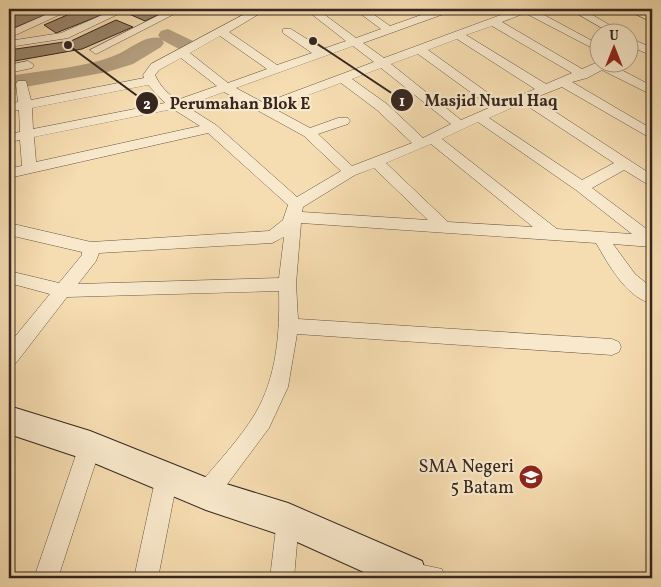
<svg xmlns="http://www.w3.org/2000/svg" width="661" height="587" font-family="Vollkorn,serif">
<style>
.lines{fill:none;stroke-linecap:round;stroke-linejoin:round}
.river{fill:#b49f80;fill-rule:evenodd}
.building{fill:#99856b;stroke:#352620}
.street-casing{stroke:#655444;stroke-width:1}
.secondary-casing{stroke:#352620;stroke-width:2}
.street{fill:#f9e9cc;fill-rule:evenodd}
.secondary{fill:#f9e9cc;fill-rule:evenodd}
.labels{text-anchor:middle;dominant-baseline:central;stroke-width:4.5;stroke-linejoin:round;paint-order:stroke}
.near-poi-label{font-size:18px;fill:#352620;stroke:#f9e9cc;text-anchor:end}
.leader{fill:none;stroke:#352620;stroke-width:2}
.callout-dot{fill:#352620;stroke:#f9e9cc;stroke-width:2}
.mark-label{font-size:15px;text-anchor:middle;font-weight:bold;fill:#fff}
.callout-label{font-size:16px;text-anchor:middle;font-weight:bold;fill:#352620;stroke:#f9e9cc;stroke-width:4.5;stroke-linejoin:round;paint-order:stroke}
</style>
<rect width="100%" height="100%" fill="#f6ddb1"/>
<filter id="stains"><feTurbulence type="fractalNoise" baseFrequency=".004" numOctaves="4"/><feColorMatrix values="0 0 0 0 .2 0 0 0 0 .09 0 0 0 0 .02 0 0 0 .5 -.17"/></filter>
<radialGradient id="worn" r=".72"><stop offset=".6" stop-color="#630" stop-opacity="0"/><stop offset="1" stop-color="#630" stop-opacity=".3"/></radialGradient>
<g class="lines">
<path class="river" d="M168,29L193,41L196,45L193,49L186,51L179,49L162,40L164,43L161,47L133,64L107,72L9,90V76C43,70 87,68 118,54C132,48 145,35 160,38L158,35L161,31Z"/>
</g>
<g class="building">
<polygon points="21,9 59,9 9,30 9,14"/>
<polygon points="81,9 94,9 104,14 56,33 44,25"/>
<polygon points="140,9 171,9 145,21 129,14"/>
<polygon points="116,20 133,27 82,49 9,62 9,50 71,41"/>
</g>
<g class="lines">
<defs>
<g id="street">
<polygon points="9,9 18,9 9,13"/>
<polygon points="59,9 72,9 9,38 9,31"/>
<polygon points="116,9 129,9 68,38 9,47 9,41 61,33"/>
<polygon points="171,9 184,9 100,52 96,54 90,50"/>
<path d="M254,9H267L229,32L277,65L312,53L283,33V29H291L323,49L346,41L305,9H317L356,38L381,29L354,9H366L390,26L438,9H453L452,11L363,43L384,58L517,9H533L598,44V51L525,13L502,22L582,69L598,62H615L612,65L652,86V95L602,70L587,78L572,82L652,129V139L562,87L534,98L652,175V187L624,170L592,188L652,233V247L613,244L635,274L652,288V304C625,296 609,265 596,243L301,223L296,284L298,319L612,339L619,342L621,347L619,352L612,355L297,334L288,387L269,428L214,502L206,505L198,502L195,494L198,486C217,463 240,439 255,414C277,377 280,332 279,291L67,297L16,363L9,365V344L50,294L9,283V271L59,283L82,255V252L9,235V223L91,242L269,231L283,220L288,205L208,133L9,178V168L22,166L20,140L9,142V134L20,132L19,110L9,112V104L18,102L16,84L18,81H26L31,100L144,78L143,75L151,64ZM492,26L572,73L546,84L466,35ZM220,36L267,69L228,83L190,53ZM457,39L535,89L502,103L428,50ZM353,46L374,62L264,103L236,88ZM418,54L491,107L461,120L391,64ZM181,58L217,86L177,100C167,93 160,86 155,75L159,70ZM381,68L451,124L423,138L387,104L352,79ZM341,83L377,110L412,143L352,166L318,134L348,124L350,121L348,118H338L310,128L273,108ZM148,85L165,103L33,129L32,108ZM224,92L304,136L341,171L297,197L216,125L186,106ZM523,103L614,163L582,180L489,118ZM173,109L200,126L36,162L34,137ZM478,122L576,190L632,234L557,229L442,139ZM431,144L533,227L448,222L386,163ZM374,168L428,220L302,212L303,207L355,175ZM284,237L279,278L78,284L96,261L99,253L272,243Z"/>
<polygon points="569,9 582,9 622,32 609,32"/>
<polygon points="625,9 638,9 652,15 652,22"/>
<polygon points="628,37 652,48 652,56 628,45"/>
<polygon points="28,61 34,65 32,68 9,73 9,65"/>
<polygon points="90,436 97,439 101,446 58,578 34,578 79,446 83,439"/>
<polygon points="167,466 175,469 178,476 158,578 134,578 156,476 159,469"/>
<polygon points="288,509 296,512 299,520 294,578 270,578 277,520 280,512"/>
<polygon points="409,562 442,569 445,578 399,578 397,574 400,565"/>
</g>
<polygon id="secondary" points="9,406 90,431 210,479 288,503 422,561 428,578 377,578 284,536 206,510 87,460 9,434"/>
</defs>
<use href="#street" class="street-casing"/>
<use href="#secondary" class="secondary-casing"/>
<use href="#street" class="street"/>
<use href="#secondary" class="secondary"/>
</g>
<defs>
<symbol id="school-disc" viewBox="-11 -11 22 22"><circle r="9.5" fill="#8f2418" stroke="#f9e9cc"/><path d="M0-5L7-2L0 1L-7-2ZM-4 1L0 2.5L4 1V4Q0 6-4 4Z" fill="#fff"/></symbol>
</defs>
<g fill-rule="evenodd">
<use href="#school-disc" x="517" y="463" width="28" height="28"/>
</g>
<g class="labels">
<g class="near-poi-label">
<text x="514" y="467">SMA Negeri<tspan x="514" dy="21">5 Batam</tspan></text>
</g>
</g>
<path class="leader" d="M313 41L402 100M68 45L147 103"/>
<g class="callout-dot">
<circle cx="313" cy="41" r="5"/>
<circle cx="68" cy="45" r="5"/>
<circle cx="402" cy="100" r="12"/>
<circle cx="147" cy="103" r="12"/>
</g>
<g class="mark-label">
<text x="402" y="106">1</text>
<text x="147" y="109">2</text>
</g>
<g class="callout-label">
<text x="491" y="106">Masjid Nurul Haq</text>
<text x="240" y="109">Perumahan Blok E</text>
</g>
<rect width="661" height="587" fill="none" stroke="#f6ddb1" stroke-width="30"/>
<rect x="10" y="10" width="641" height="567" fill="none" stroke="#352620" stroke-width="2.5"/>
<rect x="15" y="15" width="631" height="557" fill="none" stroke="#352620"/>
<g transform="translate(614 48)"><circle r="24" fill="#f9e9cc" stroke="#ab9b87"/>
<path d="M0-4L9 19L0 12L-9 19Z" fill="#8f2418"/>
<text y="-8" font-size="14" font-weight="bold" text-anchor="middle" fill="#352620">U</text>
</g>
<rect width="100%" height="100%" filter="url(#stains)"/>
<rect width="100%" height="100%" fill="url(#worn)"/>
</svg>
